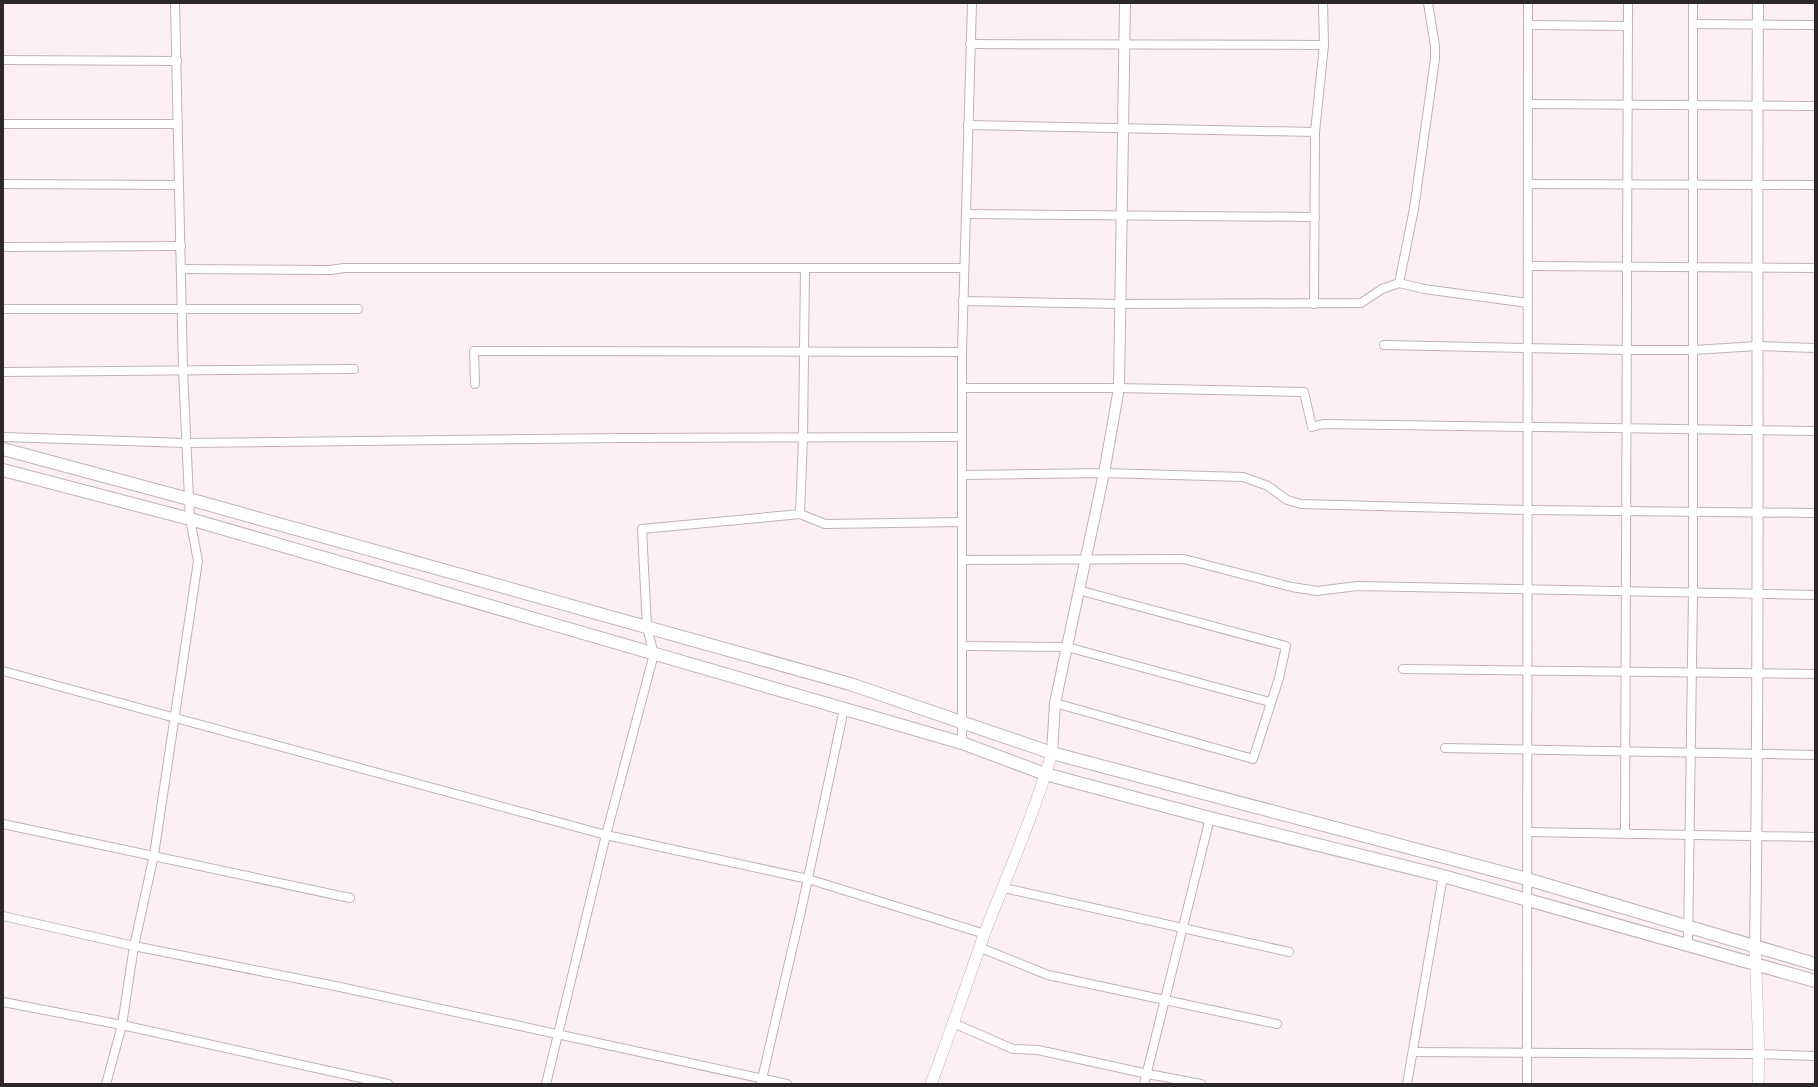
<svg xmlns="http://www.w3.org/2000/svg" width="1818" height="1087" font-family="Cabin,sans-serif">
<style>
.lines{fill:none;stroke-linecap:round;stroke-linejoin:round}
.minor-casing{stroke:#c0b2b6;stroke-width:10}
.tertiary-casing{stroke:#c0b2b6;stroke-width:12}
.secondary-casing{stroke:#c0b2b6;stroke-width:12}
.primary-casing{stroke:#c0b2b6;stroke-width:14}
.minor{stroke:#fff;stroke-width:8}
.tertiary{stroke:#fff;stroke-width:10}
.secondary{stroke:#fff;stroke-width:11}
.primary{stroke:#fff;stroke-width:12}
</style>
<rect width="100%" height="100%" fill="#feeff3"/>
<g class="lines">
<defs>
<g id="minor">
<polyline points="1693,24 1815,25"/>
<polyline points="1528,25 1628,26"/>
<polyline points="970,44 1324,45"/>
<polyline points="3,60 177,61"/>
<polyline points="1528,104 1815,106"/>
<polyline points="3,124 178,124"/>
<polyline points="968,125 1315,132"/>
<polyline points="3,184 179,185"/>
<polyline points="1528,184 1815,185"/>
<polyline points="966,214 1315,217"/>
<polyline points="3,247 181,246"/>
<polyline points="1528,266 1815,268"/>
<polyline points="181,269 330,270 344,268 964,268"/>
<polyline points="1399,283 1414,209 1435,59 1435,46 1428,3"/>
<polyline points="963,301 1121,304 1361,303 1382,289 1399,283 1424,289 1528,303"/>
<polyline points="1314,304 1315,132 1324,45 1323,3"/>
<polyline points="3,309 358,309"/>
<polyline points="1384,345 1627,350 1694,350 1757,346 1815,348"/>
<polyline points="3,372 354,369"/>
<polyline points="475,384 474,351 962,352"/>
<polyline points="962,388 1119,388 1304,392 1312,427 1323,424 1815,431"/>
<polyline points="3,437 186,443 623,438 962,437"/>
<polyline points="962,475 1104,473 1243,477 1268,486 1287,500 1301,504 1528,510 1815,513"/>
<polyline points="800,514 803,437 805,268"/>
<polyline points="962,560 1184,559 1292,587 1317,591 1357,586 1815,595"/>
<polyline points="962,646 1067,647 1270,702"/>
<polyline points="1403,669 1815,674"/>
<polyline points="3,671 606,835 808,879 985,934"/>
<polyline points="1055,703 1253,759 1279,678 1286,646 1078,590"/>
<polyline points="962,743 962,352 972,3"/>
<polyline points="1445,748 1815,755"/>
<polyline points="3,824 350,898"/>
<polyline points="1527,832 1815,837"/>
<polyline points="1625,834 1628,3"/>
<polyline points="1004,888 1289,952"/>
<polyline points="3,916 134,946 340,987 787,1084"/>
<polyline points="1688,945 1693,592 1693,3"/>
<polyline points="981,948 1048,975 1277,1024"/>
<polyline points="3,1002 122,1025 388,1084"/>
<polyline points="953,1023 1013,1049 1038,1050 1148,1074 1201,1084"/>
<polyline points="1413,1052 1759,1054 1815,1056"/>
<polyline points="761,1083 801,911 844,709"/>
<polyline points="106,1084 122,1025 134,946 154,855 198,561 190,519 183,370 175,3"/>
<polyline points="546,1084 606,835 654,654 647,628 642,529 800,514 825,524 962,522"/>
<polyline points="1144,1084 1210,818"/>
<polyline points="1407,1084 1443,876"/>
<polyline points="1527,1084 1528,3"/>
</g>
<g id="tertiary">
<polyline points="1052,753 1055,703 1104,473 1119,388 1125,3"/>
<path d="M1755,947C1760,632 1756,318 1758,3"/>
</g>
<g id="secondary">
<polyline points="1755,947 1759,1054 1758,1084"/>
<path d="M931,1084C950,1034 967,983 985,932C1008,873 1034,814 1052,753"/>
</g>
<g id="primary">
<polyline points="3,449 189,499 850,684 1052,753 1527,879 1815,964"/>
<polyline points="3,470 190,519 962,743 1045,774 1210,818 1443,876 1815,981"/>
</g>
</defs>
<use href="#minor" class="minor-casing"/>
<use href="#tertiary" class="tertiary-casing"/>
<use href="#secondary" class="secondary-casing"/>
<use href="#primary" class="primary-casing"/>
<use href="#minor" class="minor"/>
<use href="#tertiary" class="tertiary"/>
<use href="#secondary" class="secondary"/>
<use href="#primary" class="primary"/>
</g>
<rect width="1818" height="1087" fill="none" stroke="#2c2728" stroke-width="8"/>
</svg>
